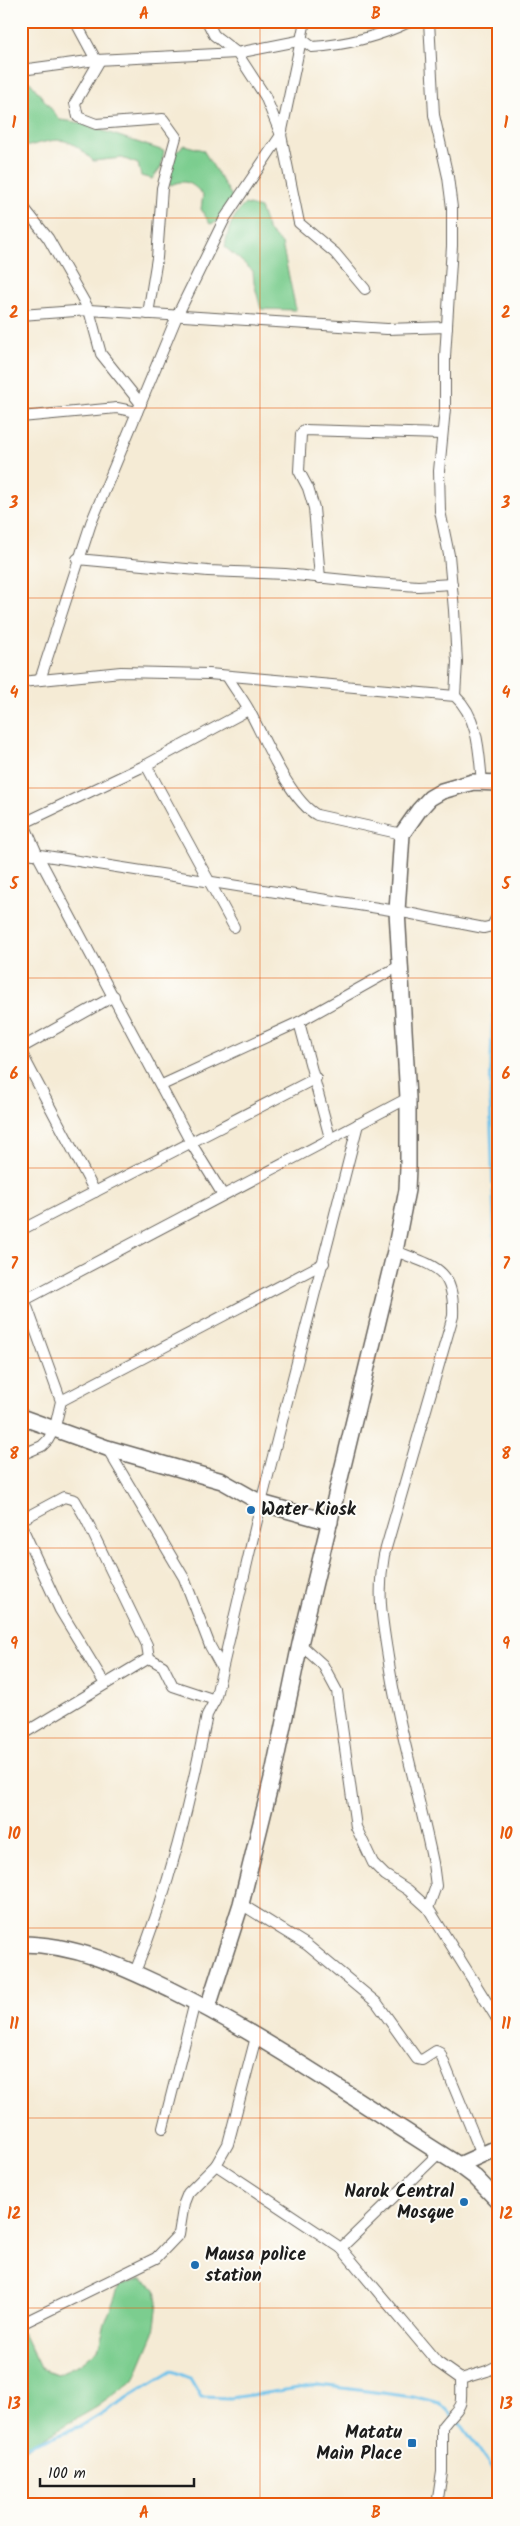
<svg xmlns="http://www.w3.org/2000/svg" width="520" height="2526" font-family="Kalam,sans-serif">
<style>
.green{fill:#7ccd8f;stroke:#4c7456}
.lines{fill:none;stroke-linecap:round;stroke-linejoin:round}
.stream{stroke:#6ec2eb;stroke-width:3}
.street-casing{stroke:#68645d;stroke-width:12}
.secondary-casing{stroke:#68645d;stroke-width:18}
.street{stroke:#fff;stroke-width:10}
.secondary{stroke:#fff;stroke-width:15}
.grid{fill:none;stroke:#e8590c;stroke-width:1;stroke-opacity:0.55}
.poi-dot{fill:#1f6fb2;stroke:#fdfcf7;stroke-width:2}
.labels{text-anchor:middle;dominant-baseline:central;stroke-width:4;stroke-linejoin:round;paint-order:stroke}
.poi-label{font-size:18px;font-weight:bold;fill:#1c1c1c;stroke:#fdfcf7;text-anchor:start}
.neatline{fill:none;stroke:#e8590c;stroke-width:2}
.grid-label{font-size:16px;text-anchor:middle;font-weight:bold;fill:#e8590c}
</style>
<rect width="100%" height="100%" fill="#fdfcf7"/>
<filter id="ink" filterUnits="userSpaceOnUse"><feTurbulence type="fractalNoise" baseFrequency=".02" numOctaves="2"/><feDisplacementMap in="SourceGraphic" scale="10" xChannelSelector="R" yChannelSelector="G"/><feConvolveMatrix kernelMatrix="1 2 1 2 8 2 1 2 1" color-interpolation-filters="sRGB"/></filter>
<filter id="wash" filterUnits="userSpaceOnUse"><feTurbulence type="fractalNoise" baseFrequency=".0096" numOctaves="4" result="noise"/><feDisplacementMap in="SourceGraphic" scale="20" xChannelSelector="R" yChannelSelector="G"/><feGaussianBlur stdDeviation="1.12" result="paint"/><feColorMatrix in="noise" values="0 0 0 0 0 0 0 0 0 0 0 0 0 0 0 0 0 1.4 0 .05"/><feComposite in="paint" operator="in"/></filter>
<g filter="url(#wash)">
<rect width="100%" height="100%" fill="#f5ebd5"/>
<g class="green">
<path d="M30,82L60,120L76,122L164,151L161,167L152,179L141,176L138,164L122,158L93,161C65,132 58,139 21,148V83Z"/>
<path d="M184,145L203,150L233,198L217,222L210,224L201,209L203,195C193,184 186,178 171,185L166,181L172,155Z"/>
<path d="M245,204L260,208L268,230L282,244L296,310L261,309L254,283L253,271L225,247C228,229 232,217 245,204Z"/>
<polygon points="142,2278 156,2288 158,2303 154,2333 134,2380 97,2407 21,2451 21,2334 23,2333 40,2368 57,2374 80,2364 98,2349 105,2323 119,2286"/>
</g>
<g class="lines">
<g class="stream">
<polyline points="499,950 492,1028 490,1095 495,1259 499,1274"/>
<polyline points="21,2448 81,2426 172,2371 190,2378 201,2397 231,2398 319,2385 413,2397 440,2404 463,2427 499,2478"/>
</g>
</g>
</g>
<g filter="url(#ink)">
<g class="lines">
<defs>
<g id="street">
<polyline points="75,21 96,60"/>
<polyline points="207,21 214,35 237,53 265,96 281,135 299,223 335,253 365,289"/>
<polyline points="429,21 434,115 448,177 452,208 452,246 445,357 445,409 439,471 440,511 449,555 454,610 457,662 455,696"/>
<polyline points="100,60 75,103 78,117 96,124 163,119 176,137 162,188 157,258 148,314"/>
<path d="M21,70L96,60L237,53L303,40L312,47C347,45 380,36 411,21"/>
<polyline points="21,204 48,238 89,310 101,354 141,404"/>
<polyline points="21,315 89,310 387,329 447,327"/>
<polyline points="21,417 117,408 137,412"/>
<polyline points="77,559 208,571 285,574 375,583 418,586 452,584"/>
<polyline points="320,578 314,508 308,488 299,471 301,434 304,430 442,434"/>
<path d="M227,676C234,688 243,699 250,712C264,738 291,802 317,815L402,834"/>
<polyline points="40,680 91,523 177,316 225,218 281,135 305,21"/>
<path d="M21,682L121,672L209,674L455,696C479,718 479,753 482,783"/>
<polyline points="146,765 234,927"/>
<polyline points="21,817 38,856 191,1143 223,1195"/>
<polyline points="24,823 146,765 248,710"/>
<polyline points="21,852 397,911 484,928 492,926 499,913"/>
<polyline points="299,1022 330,1138"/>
<polyline points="21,1048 114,996"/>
<polyline points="21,1052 95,1192"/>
<polyline points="162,1085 299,1022 401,965"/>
<polyline points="21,1230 316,1078"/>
<path d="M395,1251C434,1266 455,1268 453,1316L384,1555C377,1594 382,1619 388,1657C398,1727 419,1794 433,1863L436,1886L428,1908"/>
<polyline points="21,1290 61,1401 55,1427 48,1440 42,1446 21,1455"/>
<polyline points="21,1302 408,1098"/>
<polyline points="61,1401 324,1263"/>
<polyline points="107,1448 184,1578 210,1646 222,1668"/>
<polyline points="21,1520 64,1497 75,1500 86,1519 147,1645 149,1658 21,1735"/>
<polyline points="21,1525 60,1610 105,1684"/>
<polyline points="300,1644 323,1665 337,1691 356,1827 373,1863 385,1875 408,1890 428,1908 499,2022"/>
<polyline points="149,1658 163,1666 173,1686 215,1700 261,1503 358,1124"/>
<polyline points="241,1904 307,1945 377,2003 417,2059 422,2060 436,2051 440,2053 482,2155"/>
<path d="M135,1972C169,1890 190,1802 207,1715L215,1700"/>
<polyline points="256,2037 228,2144 216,2165 341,2248 439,2153"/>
<polyline points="163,2128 195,2002"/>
<polyline points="341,2248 437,2362 461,2379 487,2371 499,2365"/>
<polyline points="21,2324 156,2258 179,2234 184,2203 188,2193 216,2165"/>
<path d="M437,2505L442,2472V2427C461,2402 462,2414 461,2379"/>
</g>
<g id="secondary">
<polyline points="21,1417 107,1448 222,1481 261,1503 330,1522"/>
<path d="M21,1944C76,1944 123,1967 171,1990C272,2040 364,2106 459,2165L475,2177L499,2202"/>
<polyline points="208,2007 241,1904 273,1774 300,1644 395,1251 407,1190 408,1167 408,1098 397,911 402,834 419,810 430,798 442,791 473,782 499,783"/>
<polyline points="459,2165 499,2147"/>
</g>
</defs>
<use href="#street" class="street-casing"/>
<use href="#secondary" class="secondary-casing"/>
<use href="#street" class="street"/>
<use href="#secondary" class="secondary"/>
</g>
</g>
<path class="grid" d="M260,21V2505M21,218H499M21,408H499M21,598H499M21,788H499M21,978H499M21,1168H499M21,1358H499M21,1548H499M21,1738H499M21,1928H499M21,2118H499M21,2308H499"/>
<g class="poi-dot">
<circle cx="251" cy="1510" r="5"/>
<circle cx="464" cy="2202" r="5"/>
<circle cx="195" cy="2265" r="5"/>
<rect x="407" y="2438" width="10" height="10" rx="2.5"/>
</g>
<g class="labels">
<g class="poi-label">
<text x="261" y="1510">Water Kiosk</text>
<text x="454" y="2192" text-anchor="end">Narok Central<tspan x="454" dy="21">Mosque</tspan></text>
<text x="205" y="2255">Mausa police<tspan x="205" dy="21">station</tspan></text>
<text x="402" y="2433" text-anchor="end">Matatu<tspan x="402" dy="21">Main Place</tspan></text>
</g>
</g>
<rect width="520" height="2526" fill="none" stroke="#fdfcf7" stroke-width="55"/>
<path d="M40 2478v8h154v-8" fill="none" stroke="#1c1c1c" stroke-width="2.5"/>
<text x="48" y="2478" font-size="15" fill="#1c1c1c" stroke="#fdfcf7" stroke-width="4" paint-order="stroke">100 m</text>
<rect x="28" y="28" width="464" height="2470" class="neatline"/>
<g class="grid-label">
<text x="144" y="19">A</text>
<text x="376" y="19">B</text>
<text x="14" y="128">1</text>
<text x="506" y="128">1</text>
<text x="14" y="318">2</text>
<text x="506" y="318">2</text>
<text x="14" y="508">3</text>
<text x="506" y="508">3</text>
<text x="14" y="698">4</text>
<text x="506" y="698">4</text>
<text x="14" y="889">5</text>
<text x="506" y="889">5</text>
<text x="14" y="1079">6</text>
<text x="506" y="1079">6</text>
<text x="14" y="1269">7</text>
<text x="506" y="1269">7</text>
<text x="14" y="1459">8</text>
<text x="506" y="1459">8</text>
<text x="14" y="1649">9</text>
<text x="506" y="1649">9</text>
<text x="14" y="1839">10</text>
<text x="506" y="1839">10</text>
<text x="14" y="2029">11</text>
<text x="506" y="2029">11</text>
<text x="14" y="2219">12</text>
<text x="506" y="2219">12</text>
<text x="14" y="2409">13</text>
<text x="506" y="2409">13</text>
<text x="144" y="2518">A</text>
<text x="376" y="2518">B</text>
</g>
</svg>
